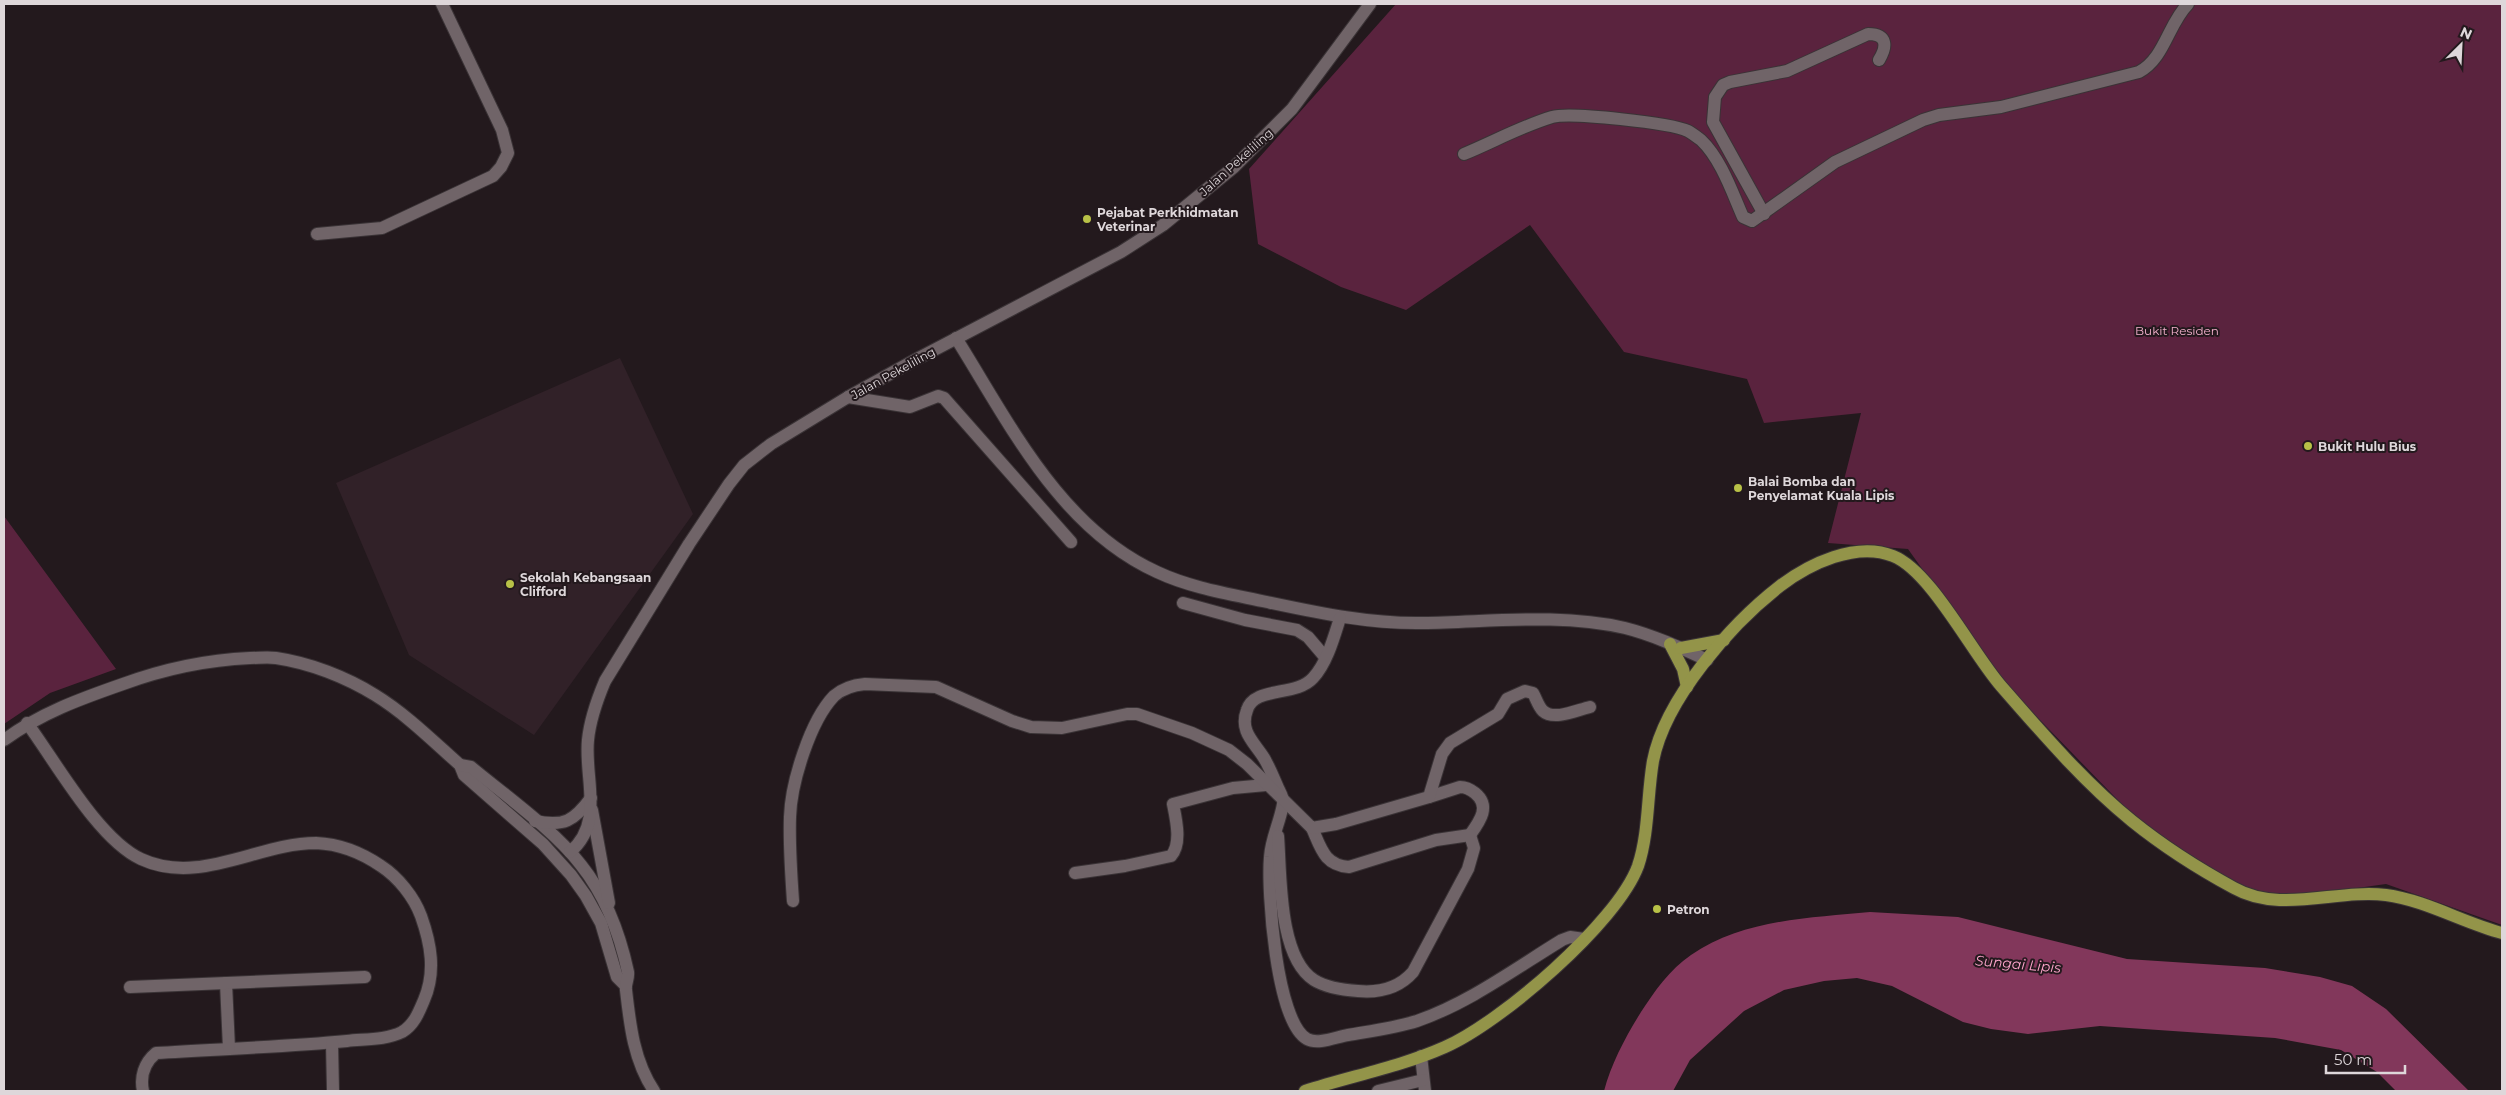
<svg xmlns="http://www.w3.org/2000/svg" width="2506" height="1095" font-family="Montserrat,sans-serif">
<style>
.built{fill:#312128}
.green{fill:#5a233e}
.water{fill:#82375b}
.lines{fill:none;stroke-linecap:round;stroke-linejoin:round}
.minor-casing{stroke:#3a3336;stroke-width:14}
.major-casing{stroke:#3a3336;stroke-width:14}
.minor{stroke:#706468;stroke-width:12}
.major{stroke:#939449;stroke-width:12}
.poi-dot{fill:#b8c147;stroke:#23191d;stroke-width:2}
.labels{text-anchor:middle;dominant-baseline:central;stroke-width:4;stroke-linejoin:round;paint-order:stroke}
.street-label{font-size:12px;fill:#ded7da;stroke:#23191d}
.poi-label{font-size:12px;font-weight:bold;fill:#ded7da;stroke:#23191d;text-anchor:start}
.park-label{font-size:12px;fill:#f4b1cd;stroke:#23191d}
.water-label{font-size:14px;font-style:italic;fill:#fca4ca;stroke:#23191d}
</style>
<rect width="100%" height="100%" fill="#23191d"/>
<polygon class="built" points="620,358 693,514 534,735 409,655 336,483"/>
<g class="green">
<polygon points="1396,4 2502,4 2502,925 2386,884 2279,899 2244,892 2147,830 2001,680 1908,549 1828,543 1861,413 1764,423 1747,379 1624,352 1530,225 1406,310 1341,287 1258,244 1249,169"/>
<polygon points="4,516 116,669 50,693 4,724"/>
</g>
<path class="water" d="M1870,912L1958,917L2127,959L2265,968L2320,977L2352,986L2386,1009L2469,1091H2396L2377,1072L2341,1050L2275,1038L2100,1026L2028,1034L1991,1029L1963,1022L1892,986L1857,978L1824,981L1784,990L1744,1011L1690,1060L1673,1091H1604C1611,1064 1626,1036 1641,1012C1654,992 1670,969 1691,955C1743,919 1810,918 1870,912Z"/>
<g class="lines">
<defs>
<g id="minor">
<path d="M1464,154C1493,142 1522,126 1552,117C1571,112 1671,123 1688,131C1693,134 1697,137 1701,140C1721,159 1732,192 1743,217L1752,221L1835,162L1923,120L1939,115L2001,107L2139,72C2165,58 2168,24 2188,4"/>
<path d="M1764,214L1713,122L1715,97L1723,85L1730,82L1787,71L1868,34C1888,34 1887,47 1879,60"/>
<polyline points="317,234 382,228 493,176 501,167 508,153 502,130 442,4"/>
<path d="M956,338C1010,424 1060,528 1157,572C1191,588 1230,594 1267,602C1319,613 1370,624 1423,623C1491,622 1559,613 1625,628C1653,635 1681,648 1707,660"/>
<polyline points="848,397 910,407 938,396 944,398 1071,542"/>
<polyline points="1183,603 1245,620 1297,630 1308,637 1325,657"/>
<path d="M1340,618C1334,637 1327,663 1313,678C1296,697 1254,686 1247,710C1239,731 1254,742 1264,758C1270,768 1274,779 1279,790C1281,794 1284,799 1283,804C1280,822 1271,839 1270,857C1267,890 1276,1022 1307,1039C1318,1045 1336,1037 1348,1035C1371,1031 1395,1028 1417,1021C1469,1003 1516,968 1562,940L1570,937L1584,939"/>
<path d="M27,723C56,762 98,839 141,859C199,886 258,843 316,843C340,844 362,853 381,866C398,877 414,897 421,916C431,944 436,972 424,1000C419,1012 414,1025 402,1032C386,1040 365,1039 347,1041C284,1047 219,1049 156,1053C144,1063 140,1077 143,1091"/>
<path d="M4,740C41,713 80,699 123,684C164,669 206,660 250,658C258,658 268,657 276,658C310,663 346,677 375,695C406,714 433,741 460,765L464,775L543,844L571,875L586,896L601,923L617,977L626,986"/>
<path d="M460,765L471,767C506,796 554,830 581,865C605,895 620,935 628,972C629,978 625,984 626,990C630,1026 634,1061 654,1091"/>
<path d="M1429,797L1460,787C1466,787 1470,789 1475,793C1491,806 1480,821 1470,835"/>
<polyline points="592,810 609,903"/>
<path d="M535,821C564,827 574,821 591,798"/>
<path d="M1278,836C1281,874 1278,957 1314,980C1327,988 1343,990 1358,991C1380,993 1399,988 1413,972L1468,869L1474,848L1470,835L1436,840L1349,867C1324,865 1321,848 1312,828"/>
<path d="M570,852C605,823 584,778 588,740C590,719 597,700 605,681L689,544L729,484L744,465L771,444L848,397L915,360L1121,252L1163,225L1234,167L1292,109L1370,4"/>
<path d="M1075,873L1125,866L1171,856C1182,844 1176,819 1173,804L1233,788L1266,785"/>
<path d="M793,901C791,873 789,845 790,817C791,783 810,721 834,696C843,688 854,685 865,684L936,687L1012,721L1031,727L1062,728L1127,714H1137L1192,733L1229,750L1247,764L1312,828L1336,824L1429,797L1442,754L1450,743L1498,714L1507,699L1525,691L1533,693C1536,698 1538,706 1543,711C1554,721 1577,710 1590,707"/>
<polyline points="226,983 229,1048"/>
<polyline points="130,987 365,977"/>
<polyline points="332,1043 333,1091"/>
<polyline points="1421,1056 1425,1091"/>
<polyline points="1378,1091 1423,1080"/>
</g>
<g id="major">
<polyline points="1670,644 1683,669 1687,687"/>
<polyline points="1681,648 1724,640"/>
<path d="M1305,1091C1351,1076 1400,1067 1445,1047C1500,1023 1617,923 1638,866C1649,833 1647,796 1653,761C1665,699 1731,624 1780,586C1809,564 1856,541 1893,556C1931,571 1972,653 2001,686C2042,733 2084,782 2132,821C2163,846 2199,869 2234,888C2280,914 2336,889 2386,895C2425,900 2464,923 2502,933"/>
</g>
</defs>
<use href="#minor" class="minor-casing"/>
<use href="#major" class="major-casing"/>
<use href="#minor" class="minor"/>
<use href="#major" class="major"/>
</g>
<g class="poi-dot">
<circle cx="1087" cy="219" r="5"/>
<circle cx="2308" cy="446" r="5"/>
<circle cx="1738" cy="488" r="5"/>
<circle cx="510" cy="584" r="5"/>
<circle cx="1657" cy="909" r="5"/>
</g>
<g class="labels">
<g class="street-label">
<text transform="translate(1236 162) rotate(-42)">Jalan Pekeliling</text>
<text transform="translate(893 373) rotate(-29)">Jalan Pekeliling</text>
</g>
<g class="poi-label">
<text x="1097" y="212">Pejabat Perkhidmatan<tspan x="1097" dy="14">Veterinar</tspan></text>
<text x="2318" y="446">Bukit Hulu Bius</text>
<text x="1748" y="481">Balai Bomba dan<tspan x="1748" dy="14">Penyelamat Kuala Lipis</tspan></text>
<text x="520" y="577">Sekolah Kebangsaan<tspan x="520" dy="14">Clifford</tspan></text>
<text x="1667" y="909">Petron</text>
</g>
<g class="park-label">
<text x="2177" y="330">Bukit Residen</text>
</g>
<g class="water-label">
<text transform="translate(2018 964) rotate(5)">Sungai Lipis</text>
</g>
</g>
<rect width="2506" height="1095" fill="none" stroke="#ded7da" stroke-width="10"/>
<g transform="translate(2461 45) rotate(24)" stroke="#23191d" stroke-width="4" paint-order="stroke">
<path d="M0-4L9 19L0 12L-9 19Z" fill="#ded7da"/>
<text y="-8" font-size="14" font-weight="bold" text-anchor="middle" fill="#ded7da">N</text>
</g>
<path d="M2326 1065v8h79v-8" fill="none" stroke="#ded7da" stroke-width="2.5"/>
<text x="2334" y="1065" font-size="15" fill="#ded7da" stroke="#23191d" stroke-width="4" paint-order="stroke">50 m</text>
</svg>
